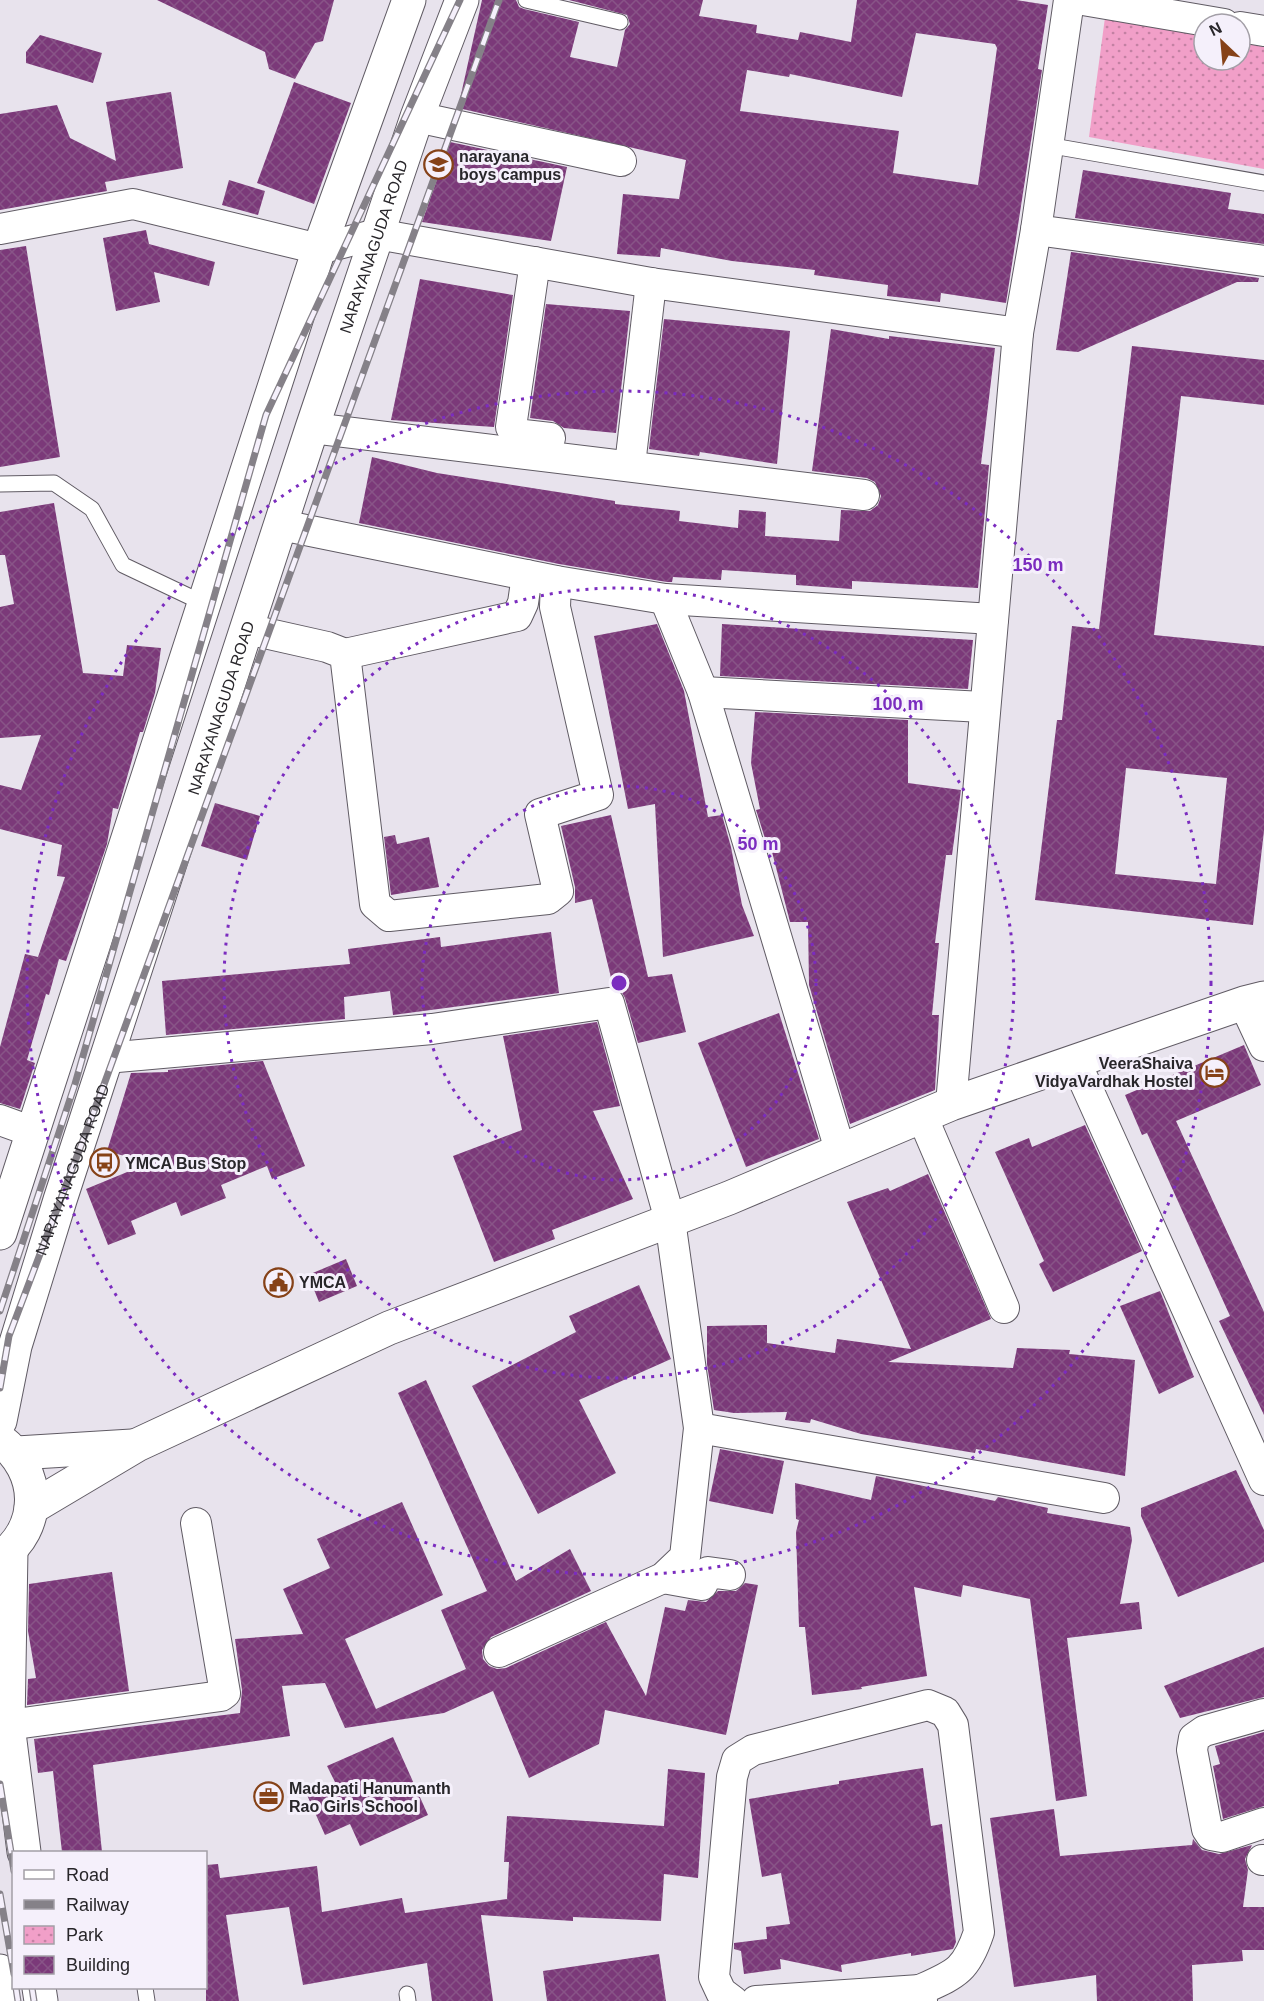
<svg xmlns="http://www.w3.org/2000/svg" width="1264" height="2001" font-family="Arial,sans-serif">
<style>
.park{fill:url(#park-dots)}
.building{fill:url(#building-cross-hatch);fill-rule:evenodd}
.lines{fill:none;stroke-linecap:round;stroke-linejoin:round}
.lane-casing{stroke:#605b64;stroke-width:17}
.street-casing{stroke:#605b64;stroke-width:32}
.secondary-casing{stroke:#605b64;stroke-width:35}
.primary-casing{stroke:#605b64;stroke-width:35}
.lane{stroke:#fff;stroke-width:15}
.street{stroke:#fff;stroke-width:30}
.secondary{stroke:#fff;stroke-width:33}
.primary{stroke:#fff;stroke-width:33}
.rail-casing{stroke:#858188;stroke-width:7}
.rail{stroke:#f5f0fb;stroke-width:4.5;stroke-dasharray:14;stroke-linecap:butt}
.ring{fill:none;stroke:#7b2cbf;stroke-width:3;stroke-dasharray:3 6}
.labels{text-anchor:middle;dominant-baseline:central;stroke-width:6;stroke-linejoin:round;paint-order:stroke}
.poi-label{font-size:16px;font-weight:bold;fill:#28262a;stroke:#f5f0fb;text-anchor:start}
.street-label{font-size:16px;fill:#28262a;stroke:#f5f0fb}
.centre{fill:#7b2cbf;stroke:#f5f0fb;stroke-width:3}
.ring-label{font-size:18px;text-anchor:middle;font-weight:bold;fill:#7b2cbf;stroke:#f5f0fb;stroke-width:6;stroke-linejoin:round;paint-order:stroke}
</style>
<defs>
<pattern id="park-dots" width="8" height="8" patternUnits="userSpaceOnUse" patternTransform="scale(1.5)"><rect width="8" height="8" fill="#f19fc8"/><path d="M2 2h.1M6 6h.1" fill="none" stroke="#c381a3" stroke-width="1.8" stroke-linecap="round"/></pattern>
<pattern id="building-cross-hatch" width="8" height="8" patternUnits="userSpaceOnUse" patternTransform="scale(1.5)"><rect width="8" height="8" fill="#7b3979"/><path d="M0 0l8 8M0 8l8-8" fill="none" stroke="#885487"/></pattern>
</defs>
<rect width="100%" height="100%" fill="#e8e3ed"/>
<polygon class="park" points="1106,10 1204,27 1204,60 1240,60 1240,33 1264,38 1264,169 1089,137"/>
<g class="building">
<polygon points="157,0 334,0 323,41 315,43 295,79 269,69 265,52"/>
<path d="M482,0H516L519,7L524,9L579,22L570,57L617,67L625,30L630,24L627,15L569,0H703L699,16L757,25L756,33L798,40L800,32L851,42L857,0H1016L1048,5L1038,69L1042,70L1006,303L941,293L940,302L887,296L888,285L814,275L815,270L732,261L661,248L660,257L617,254L623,194L679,199L686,160L458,108ZM916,33L995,44L997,48L978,185L893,173L899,131L740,111L747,70L789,77L790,74L902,97Z"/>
<polygon points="40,35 102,53 93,83 26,63 26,52"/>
<polygon points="294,82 351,103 314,204 257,183"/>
<polygon points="171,92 183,168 105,182 107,191 0,210 0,114 57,105 70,138 116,161 106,102"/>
<polygon points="450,142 567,167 551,241 422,222"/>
<polygon points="1083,170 1231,193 1228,209 1264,214 1264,244 1075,218"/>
<polygon points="229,180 265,191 258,215 222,205"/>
<polygon points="146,230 149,244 215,262 209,286 154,272 160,302 116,311 103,238"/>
<polygon points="26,246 60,457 0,467 0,250"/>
<polygon points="1071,252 1259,278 1258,282 1237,282 1078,352 1056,350"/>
<polygon points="420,279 513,295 494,427 391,420"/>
<polygon points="546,304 630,311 616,433 564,428 553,421 530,418"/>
<polygon points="664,319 790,331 777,464 700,452 699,456 649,449"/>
<polygon points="831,329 889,339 889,336 995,348 981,464 989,465 978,588 852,581 852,589 796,585 796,575 722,570 721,580 673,577 672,582 667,582 559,564 359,523 372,457 437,473 615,501 615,504 680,511 679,521 738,528 739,510 766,512 765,536 839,541 841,510 870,511 878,505 881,496 875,482 867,478 812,471"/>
<path d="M1132,346L1264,360V405L1181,396L1154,635L1264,646V831L1253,925L1035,900L1057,720H1062L1072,626L1099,629ZM1126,768L1227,778L1216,884L1115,874Z"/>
<polygon points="54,503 83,673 123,676 127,645 161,648 155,693 143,732 140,732 118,809 113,808 107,844 94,882 66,961 59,959 49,995 46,994 27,1060 35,1063 20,1109 0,1103 0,1047 25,954 38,957 65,877 57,876 62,845 0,829 0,785 21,790 41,735 0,738 0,607 14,604 5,555 0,555 0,512"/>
<polygon points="657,624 684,691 708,817 722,815 731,847 742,905 754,936 663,957 655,804 628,809 594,636"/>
<polygon points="722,624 973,640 968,689 720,676"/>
<polygon points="755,712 908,720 908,783 961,790 952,855 946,855 935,943 939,943 932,1015 939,1015 935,1090 850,1124 809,985 808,922 790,922 771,848 768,848 756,810 760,809 751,763"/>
<polygon points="215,803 260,816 247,860 201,846"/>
<polygon points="611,815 648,977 672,974 686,1032 638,1043 625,998 621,991 613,986 592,899 575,903 575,887 561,826"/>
<polygon points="395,835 397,844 429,837 439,887 391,895 384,837"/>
<polygon points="551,932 559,993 393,1015 390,991 344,997 345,1019 166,1035 162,981 350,964 348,949 440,937 441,947"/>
<polygon points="779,1013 819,1139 746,1167 698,1043"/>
<polygon points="597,1022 620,1106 593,1111 633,1199 552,1230 555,1239 494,1262 453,1156 522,1130 503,1036"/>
<polygon points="1244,1045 1261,1085 1176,1121 1264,1312 1264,1415 1219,1321 1230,1316 1147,1133 1142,1135 1125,1095"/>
<polygon points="263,1061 305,1166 272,1179 267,1166 221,1185 226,1198 181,1216 176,1202 131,1221 136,1234 108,1245 86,1189 149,1163 107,1151 131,1073 168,1072 168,1070"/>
<polygon points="1085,1125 1142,1251 1053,1292 1039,1264 1044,1261 995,1152 1029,1138 1032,1147"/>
<polygon points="928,1174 991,1319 888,1362 1013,1368 1017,1348 1070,1350 1069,1354 1135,1360 1125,1476 976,1449 975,1453 861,1434 811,1419 810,1423 785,1420 787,1412 734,1413 714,1410 707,1364 707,1326 767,1325 767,1343 835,1353 837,1339 911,1349 847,1202 888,1188 890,1191"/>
<polygon points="346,1259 357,1286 319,1302 308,1275"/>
<polygon points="639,1285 671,1359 579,1400 616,1473 538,1514 472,1386 576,1332 569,1316"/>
<polygon points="1160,1291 1194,1377 1159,1394 1120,1306"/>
<polygon points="426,1380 516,1581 570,1549 591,1591 491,1637 482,1650 483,1659 489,1666 497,1669 506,1668 606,1622 646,1696 665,1607 685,1611 688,1600 706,1602 718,1591 736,1591 745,1583 758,1585 726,1735 605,1710 599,1744 529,1778 493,1691 444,1713 345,1728 325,1683 282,1686 290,1736 93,1765 102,1852 62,1852 53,1771 38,1773 34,1739 240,1713 242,1690 235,1639 303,1634 283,1589 330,1568 317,1539 402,1502 443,1595 345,1639 376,1709 466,1669 441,1610 487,1591 398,1393"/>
<polygon points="720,1449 784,1461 773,1514 709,1501"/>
<polygon points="1236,1470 1264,1530 1264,1562 1178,1597 1141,1516 1141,1508"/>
<polygon points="876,1476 995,1501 998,1497 1048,1508 1047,1513 1130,1527 1132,1540 1120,1604 1139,1602 1142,1629 1067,1638 1087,1796 1056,1801 1030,1599 963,1585 961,1597 914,1587 927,1676 861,1687 862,1689 812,1695 805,1627 799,1627 796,1532 799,1520 796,1519 795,1483 871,1500"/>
<polygon points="112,1572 129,1691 27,1705 28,1679 36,1678 28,1631 29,1584"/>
<polygon points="1264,1647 1264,1697 1180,1718 1164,1686"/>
<polygon points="1264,1732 1264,1806 1223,1819 1213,1766 1220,1764 1215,1746"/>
<polygon points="393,1737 428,1815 360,1846 350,1824 325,1835 307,1795 335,1782 327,1766"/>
<polygon points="923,1768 931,1826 942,1824 956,1942 953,1949 911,1956 911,1953 841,1965 842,1972 780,1959 781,1969 744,1974 741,1951 734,1949 734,1943 767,1939 766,1927 790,1924 781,1873 762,1877 749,1799 839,1784 839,1781"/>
<polygon points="668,1769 705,1773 698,1878 664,1874 661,1921 573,1917 573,1921 481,1915 493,2001 432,2001 427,1963 303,1985 289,1907 226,1915 239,2001 206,2001 206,1865 218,1864 220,1878 317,1866 322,1912 402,1898 405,1913 507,1899 509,1862 504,1862 507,1816 664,1826"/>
<polygon points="1054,1809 1060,1856 1192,1845 1193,1839 1202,1850 1219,1854 1252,1845 1245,1859 1248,1870 1243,1907 1264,1907 1264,1950 1242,1950 1243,1961 1192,1965 1193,2001 1097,2001 1096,1975 1014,1987 990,1818"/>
<polygon points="659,1954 666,2001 547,2001 543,1971"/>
</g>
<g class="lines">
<defs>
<g id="lane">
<polyline points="526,0 620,22"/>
<polyline points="1047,145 1264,183"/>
<polyline points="0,484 54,483 92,509 123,565 203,603"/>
<polyline points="145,1988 147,2001"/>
<polyline points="407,1994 408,2001"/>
</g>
<g id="street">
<polyline points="1083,0 1224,24"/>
<polyline points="1240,27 1264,31"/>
<polyline points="417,117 621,161"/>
<polyline points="0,229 133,204 319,249 377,234 651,283 1018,333"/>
<polyline points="1036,230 1264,261"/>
<polyline points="535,262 511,427 515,434 550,438"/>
<polyline points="312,428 864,495"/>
<polyline points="630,465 651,283"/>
<polyline points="281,525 556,581 665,599 993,619"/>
<polyline points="665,599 703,692 840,1150"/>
<polyline points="247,629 327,647 345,654 375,904 389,916 548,899 558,891 540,814 598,795 555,607 556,581"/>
<polyline points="345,654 517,616 523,603 527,575"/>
<polyline points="703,692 983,707"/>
<polyline points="1244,1003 1264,1046"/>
<polyline points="106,1058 432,1029 609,1003 670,1220 699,1428 685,1557 663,1578 499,1652"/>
<polyline points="1076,1063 1264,1480"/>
<polyline points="951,1104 1018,333 1036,230 1069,0"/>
<polyline points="922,1116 1004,1308"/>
<polyline points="0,1120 33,1132"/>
<polyline points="699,1428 1104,1498"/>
<polyline points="663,1578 702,1585 708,1572 730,1575"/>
<polyline points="1264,1714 1204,1731 1194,1738 1192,1750 1207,1829 1211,1835 1222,1837 1264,1823"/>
<polyline points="8,1725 221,1696 225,1693 196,1523"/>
<polyline points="1262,1860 1264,1860"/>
<path d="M733,2001L721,1992L714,1977L732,1777L737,1760L753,1750L928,1705L945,1712L953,1725L979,1932C966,1971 956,1974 920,1990L922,2001"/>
<polyline points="756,2001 920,1990"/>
</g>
<g id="secondary">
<polyline points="17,1453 132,1446"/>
<polyline points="31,1508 137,1445 389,1328 729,1198 951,1104 1244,1003 1264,998"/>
<polyline points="11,1550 8,1725 24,1852"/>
<polyline points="0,1971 3,2001"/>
<polyline points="39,1988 41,2001"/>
</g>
<g id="primary">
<polyline points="0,1233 319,249 409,0"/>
<path id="s1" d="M0,1421L15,1346L60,1200L312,428L417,117L462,0"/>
<path d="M0,1440C41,1471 43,1527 0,1558"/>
</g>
</defs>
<use href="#lane" class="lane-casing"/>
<use href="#street" class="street-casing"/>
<use href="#secondary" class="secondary-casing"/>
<use href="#primary" class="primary-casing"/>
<use href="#lane" class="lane"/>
<use href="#street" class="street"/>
<use href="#secondary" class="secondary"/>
<use href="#primary" class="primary"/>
<defs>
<g id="rail">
<polyline points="0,1311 75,1084 266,415 460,0"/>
<path id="s2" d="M0,1388L9,1336L102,1090L499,0"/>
<polyline points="0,1784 14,1871"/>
<polyline points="0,1894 14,1974"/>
<polyline points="16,1988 18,2001"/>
<polyline points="32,1988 34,2001"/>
</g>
</defs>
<use href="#rail" class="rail-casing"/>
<use href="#rail" class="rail"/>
</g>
<g class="ring">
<circle cx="619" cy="983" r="197"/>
<circle cx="619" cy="983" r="395"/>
<circle cx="619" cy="983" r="592"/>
</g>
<defs>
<symbol id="university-ring" viewBox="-11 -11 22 22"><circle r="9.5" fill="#f5f0fb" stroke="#864218" stroke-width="1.5"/><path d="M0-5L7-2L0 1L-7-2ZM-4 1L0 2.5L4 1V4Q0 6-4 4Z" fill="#864218"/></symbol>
<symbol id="hotel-ring" viewBox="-11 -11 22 22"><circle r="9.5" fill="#f5f0fb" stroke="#864218" stroke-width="1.5"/><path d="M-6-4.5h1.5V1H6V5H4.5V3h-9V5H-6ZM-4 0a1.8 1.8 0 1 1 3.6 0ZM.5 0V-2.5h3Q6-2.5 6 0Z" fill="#864218"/></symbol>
<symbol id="bus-ring" viewBox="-11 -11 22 22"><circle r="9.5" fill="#f5f0fb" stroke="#864218" stroke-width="1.5"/><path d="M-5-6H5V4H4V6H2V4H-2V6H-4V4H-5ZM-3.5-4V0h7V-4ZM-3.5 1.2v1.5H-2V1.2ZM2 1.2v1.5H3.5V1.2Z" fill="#864218"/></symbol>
<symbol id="civic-ring" viewBox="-11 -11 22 22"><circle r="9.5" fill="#f5f0fb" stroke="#864218" stroke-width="1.5"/><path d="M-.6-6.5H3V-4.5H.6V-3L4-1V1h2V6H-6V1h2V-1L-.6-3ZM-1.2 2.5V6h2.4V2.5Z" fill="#864218"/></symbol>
<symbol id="office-ring" viewBox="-11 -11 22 22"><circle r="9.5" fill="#f5f0fb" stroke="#864218" stroke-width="1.5"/><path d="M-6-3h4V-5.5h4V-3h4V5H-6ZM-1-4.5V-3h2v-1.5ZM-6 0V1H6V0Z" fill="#864218"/></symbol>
</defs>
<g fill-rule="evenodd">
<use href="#university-ring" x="422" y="148" width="33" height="33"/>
<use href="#hotel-ring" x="1198" y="1056" width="33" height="33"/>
<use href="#bus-ring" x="88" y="1146" width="33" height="33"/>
<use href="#civic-ring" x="262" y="1266" width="33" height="33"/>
<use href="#office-ring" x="252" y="1780" width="33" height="33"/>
</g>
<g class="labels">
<g class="poi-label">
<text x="459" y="156">narayana<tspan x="459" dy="18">boys campus</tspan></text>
<text x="1193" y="1063" text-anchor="end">VeeraShaiva<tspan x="1193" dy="18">VidyaVardhak Hostel</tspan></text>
<text x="125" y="1163">YMCA Bus Stop</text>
<text x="299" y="1282">YMCA</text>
<text x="289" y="1788">Madapati Hanumanth<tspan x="289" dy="18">Rao Girls School</tspan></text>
</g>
<g class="street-label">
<text stroke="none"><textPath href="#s1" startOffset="1233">NARAYANAGUDA ROAD</textPath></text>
<text stroke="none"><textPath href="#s1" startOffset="747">NARAYANAGUDA ROAD</textPath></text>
<text stroke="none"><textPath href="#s2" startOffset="231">NARAYANAGUDA ROAD</textPath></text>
</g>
</g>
<circle cx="619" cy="983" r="9" class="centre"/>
<g class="ring-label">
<text x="1038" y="571">150 m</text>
<text x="898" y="710">100 m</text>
<text x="758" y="850">50 m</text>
</g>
<rect x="12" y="1851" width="195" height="138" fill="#f5f0fb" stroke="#a39fa7" stroke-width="1.5"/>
<rect x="24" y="1870" width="30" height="9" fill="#ffffff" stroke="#a39fa7" stroke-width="1.5"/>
<text x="66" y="1881" font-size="18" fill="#28262a">Road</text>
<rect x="24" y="1900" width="30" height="9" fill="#858188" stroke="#a39fa7" stroke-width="1.5"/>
<text x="66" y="1911" font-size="18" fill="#28262a">Railway</text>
<rect x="24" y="1926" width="30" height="18" fill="url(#park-dots)" stroke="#a39fa7" stroke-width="1.5"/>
<text x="66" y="1941" font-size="18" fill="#28262a">Park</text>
<rect x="24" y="1956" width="30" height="18" fill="url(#building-cross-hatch)" stroke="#a39fa7" stroke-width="1.5"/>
<text x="66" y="1971" font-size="18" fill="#28262a">Building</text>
<g transform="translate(1222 42) rotate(334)"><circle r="28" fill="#f5f0fb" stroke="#a39fa7" stroke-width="1.5"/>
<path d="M0-4.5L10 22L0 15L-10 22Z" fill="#864218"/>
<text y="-9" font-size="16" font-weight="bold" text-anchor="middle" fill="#28262a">N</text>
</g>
</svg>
